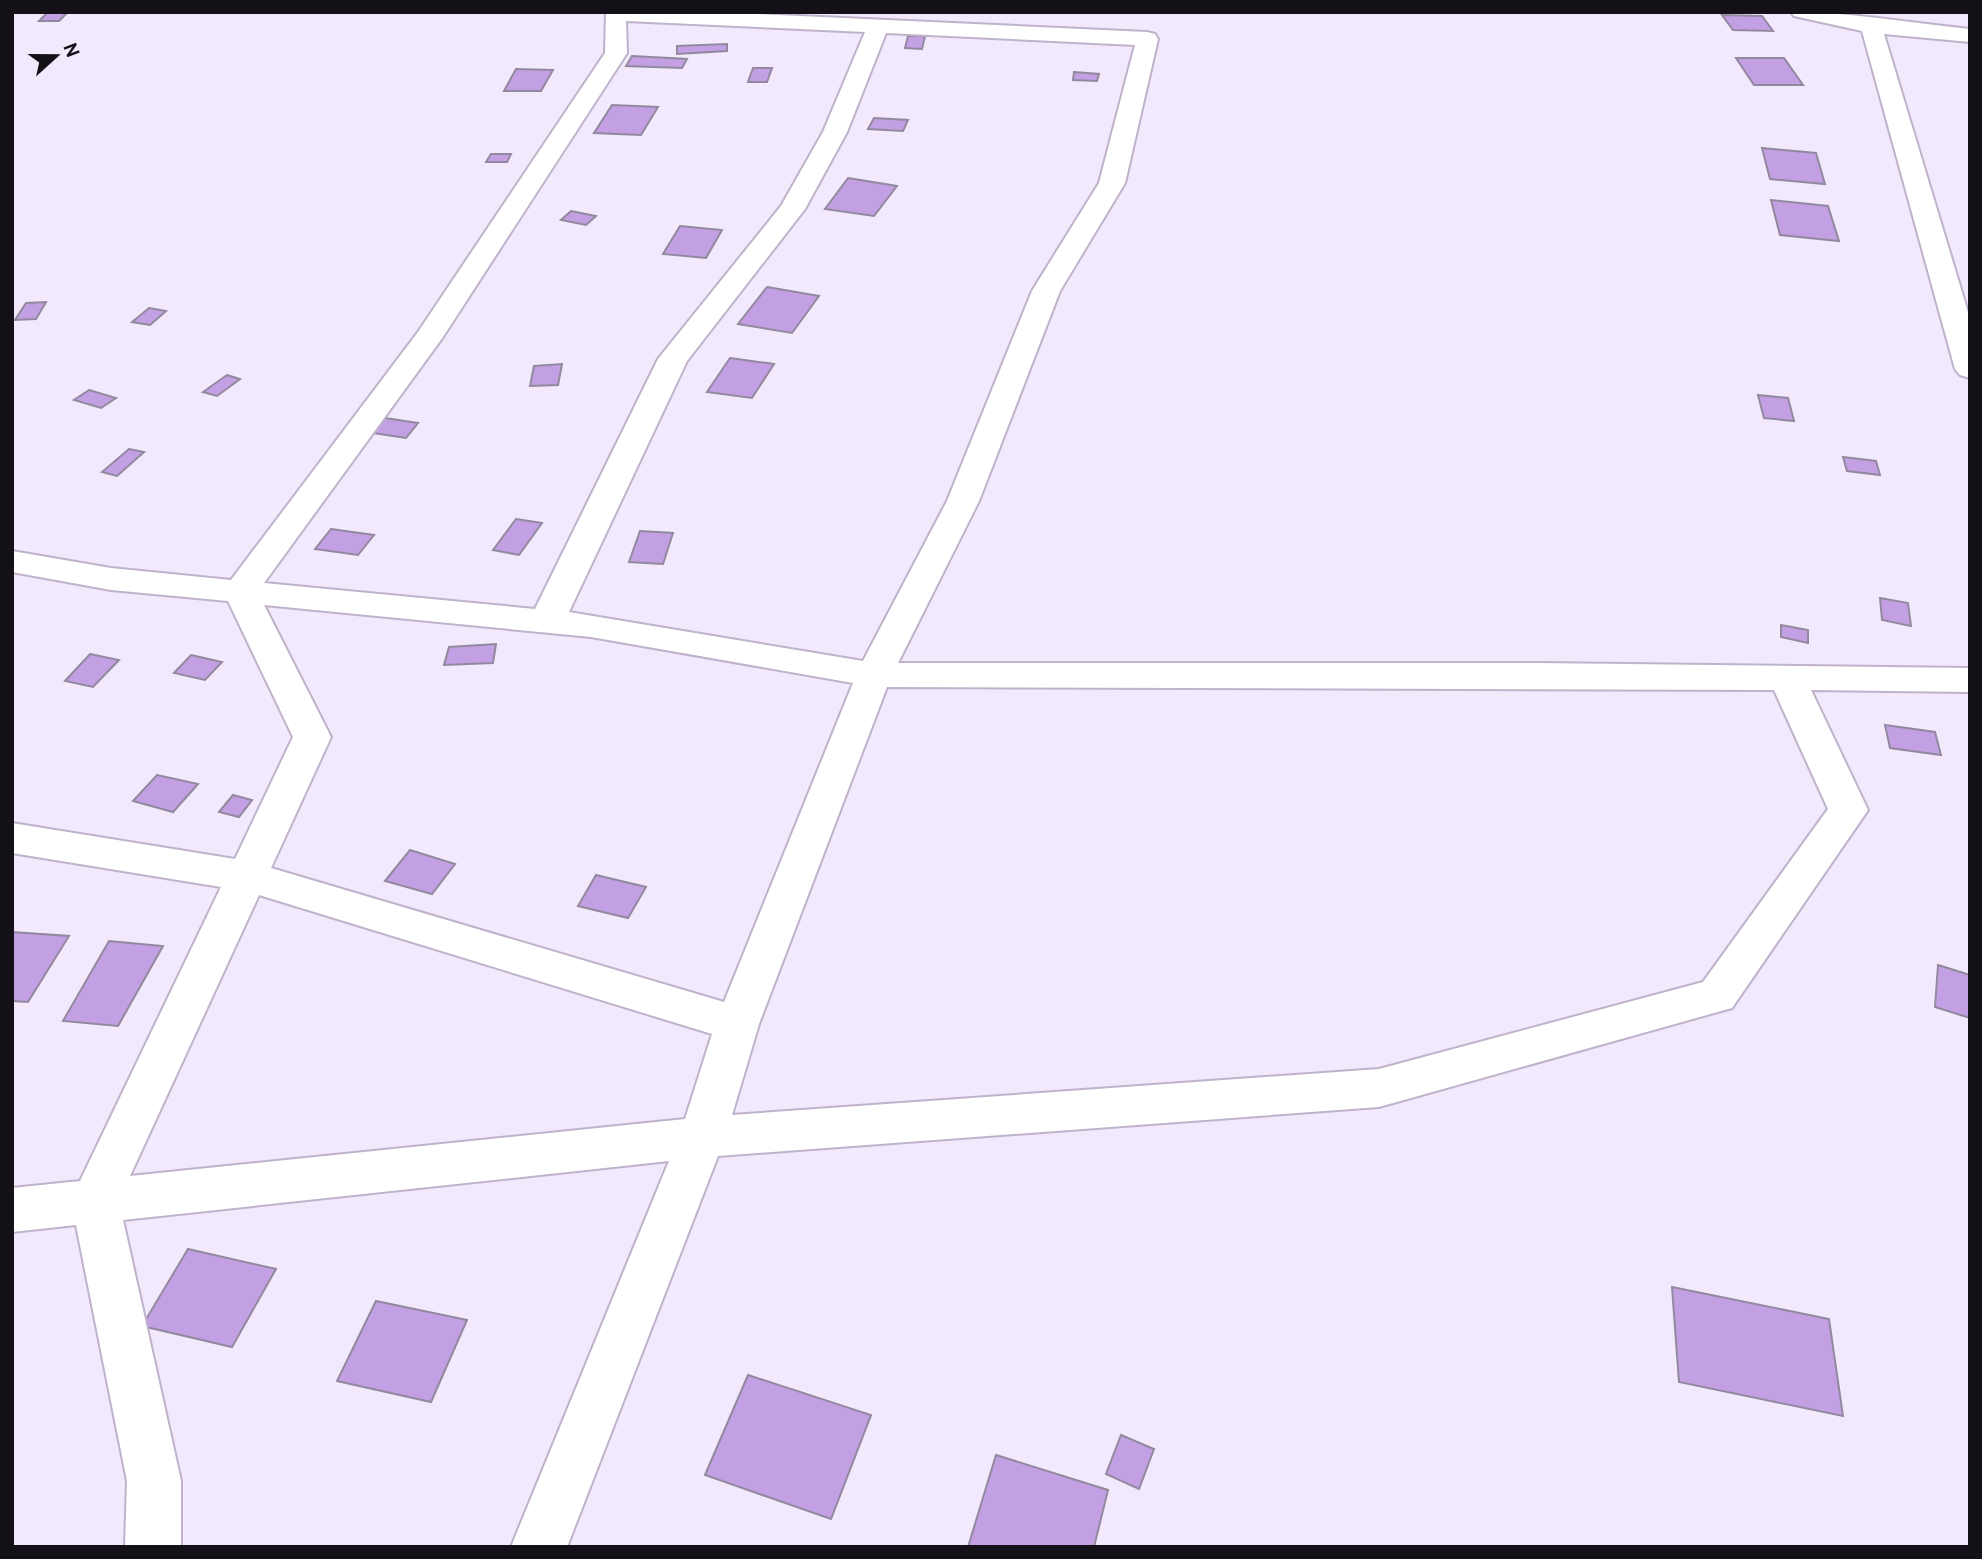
<svg xmlns="http://www.w3.org/2000/svg" width="1982" height="1559" font-family="Overpass,sans-serif">
<style>
.building{fill:#c3a0e4;stroke:#93899f;stroke-width:2}
.lines{fill:none;stroke-linecap:round;stroke-linejoin:round}
.street-casing{stroke:#bfb3cb;stroke-width:4}
.street{fill:#fff;fill-rule:evenodd}
</style>
<rect width="100%" height="100%" fill="#f2e9fd"/>
<g class="building">
<polygon points="48,12 68,12 59,21 39,21"/>
<polygon points="1722,15 1762,16 1773,31 1733,30"/>
<polygon points="908,36 925,36 922,49 905,48"/>
<polygon points="727,44 727,51 677,54 677,46"/>
<polygon points="632,56 687,59 682,68 626,66"/>
<polygon points="1736,58 1784,58 1803,85 1754,85"/>
<polygon points="753,68 772,68 767,82 748,82"/>
<polygon points="516,69 553,70 541,91 504,91"/>
<polygon points="1074,72 1099,74 1097,81 1073,80"/>
<polygon points="612,105 658,107 641,135 594,133"/>
<polygon points="874,118 908,120 903,131 868,129"/>
<polygon points="1762,148 1816,153 1825,184 1770,179"/>
<polygon points="491,154 511,154 507,162 486,162"/>
<polygon points="848,178 897,186 874,216 825,209"/>
<polygon points="1771,200 1828,206 1839,241 1780,235"/>
<polygon points="571,211 596,216 586,225 561,220"/>
<polygon points="680,226 722,230 706,258 663,254"/>
<polygon points="767,287 819,296 792,333 738,324"/>
<polygon points="46,302 36,319 15,320 26,303"/>
<polygon points="149,308 166,311 150,325 132,322"/>
<polygon points="730,358 774,364 752,398 707,392"/>
<polygon points="562,364 558,385 530,386 534,366"/>
<polygon points="227,375 240,379 217,396 203,392"/>
<polygon points="89,390 116,398 101,408 74,400"/>
<polygon points="1758,395 1788,398 1794,421 1764,418"/>
<polygon points="385,418 418,423 406,438 373,433"/>
<polygon points="129,449 144,452 117,476 102,472"/>
<polygon points="1843,457 1876,461 1880,475 1847,471"/>
<polygon points="516,519 542,523 519,555 493,550"/>
<polygon points="331,529 374,535 358,555 315,549"/>
<polygon points="640,531 673,533 663,564 629,562"/>
<polygon points="1880,598 1908,603 1911,626 1882,620"/>
<polygon points="1781,625 1808,630 1808,643 1781,637"/>
<polygon points="496,644 493,663 444,665 449,647"/>
<polygon points="90,654 119,660 93,687 65,681"/>
<polygon points="191,655 222,662 205,680 174,673"/>
<polygon points="1885,725 1935,732 1941,755 1890,748"/>
<polygon points="157,775 198,784 173,812 133,801"/>
<polygon points="233,795 252,800 239,817 219,812"/>
<polygon points="410,850 455,864 432,894 385,881"/>
<polygon points="596,875 646,887 628,918 578,906"/>
<polygon points="12,932 69,936 28,1002 12,1001"/>
<polygon points="109,941 163,946 118,1026 63,1021"/>
<polygon points="1938,965 1970,975 1970,1018 1935,1007"/>
<polygon points="188,1249 276,1269 232,1347 142,1326"/>
<polygon points="1672,1287 1829,1319 1843,1416 1679,1382"/>
<polygon points="376,1301 467,1320 431,1402 337,1381"/>
<polygon points="748,1375 871,1415 831,1519 705,1475"/>
<polygon points="1121,1435 1154,1449 1139,1489 1106,1474"/>
<polygon points="996,1455 1108,1490 1094,1547 968,1547"/>
</g>
<g class="lines">
<defs>
<g id="street">
<path d="M606,12H714L1147,32L1155,34L1158,39L1125,183L1060,291L979,501L898,663H1539L1970,668V692L1811,690L1868,810L1732,1008L1379,1107L718,1156L567,1547H511L669,1161L123,1220L181,1481V1547H125L127,1481L76,1225L12,1232V1188L80,1181L221,887L12,853V823L235,859L293,737L228,601L111,590L12,572V551L111,568L231,580L418,332L605,53ZM626,21L865,32L823,132L781,206L658,359L535,609L264,583L443,337L627,53ZM886,33L1135,45L1099,183L1032,291L947,501L863,661L569,612L687,361L805,209L847,132ZM264,605L591,637L853,683L724,1002L271,868L331,737ZM887,687L1774,690L1828,809L1703,982L1379,1069L732,1115L759,1024ZM259,895L712,1034L685,1119L130,1176Z"/>
<path d="M1791,12C1850,12 1910,23 1970,29V42L1884,34L1970,319V378L1960,375L1955,369L1862,31L1794,16Z"/>
</g>
</defs>
<use href="#street" class="street-casing"/>
<use href="#street" class="street"/>
</g>
<rect width="1982" height="1559" fill="none" stroke="#141018" stroke-width="28"/>
<g transform="translate(56 56) rotate(69)" stroke="#f2e9fd" stroke-width="5" paint-order="stroke">
<path d="M0-5L12 26L0 18L-12 26Z" fill="#141018"/>
<text y="-10" font-size="19" font-weight="bold" text-anchor="middle" fill="#141018">N</text>
</g>
</svg>
